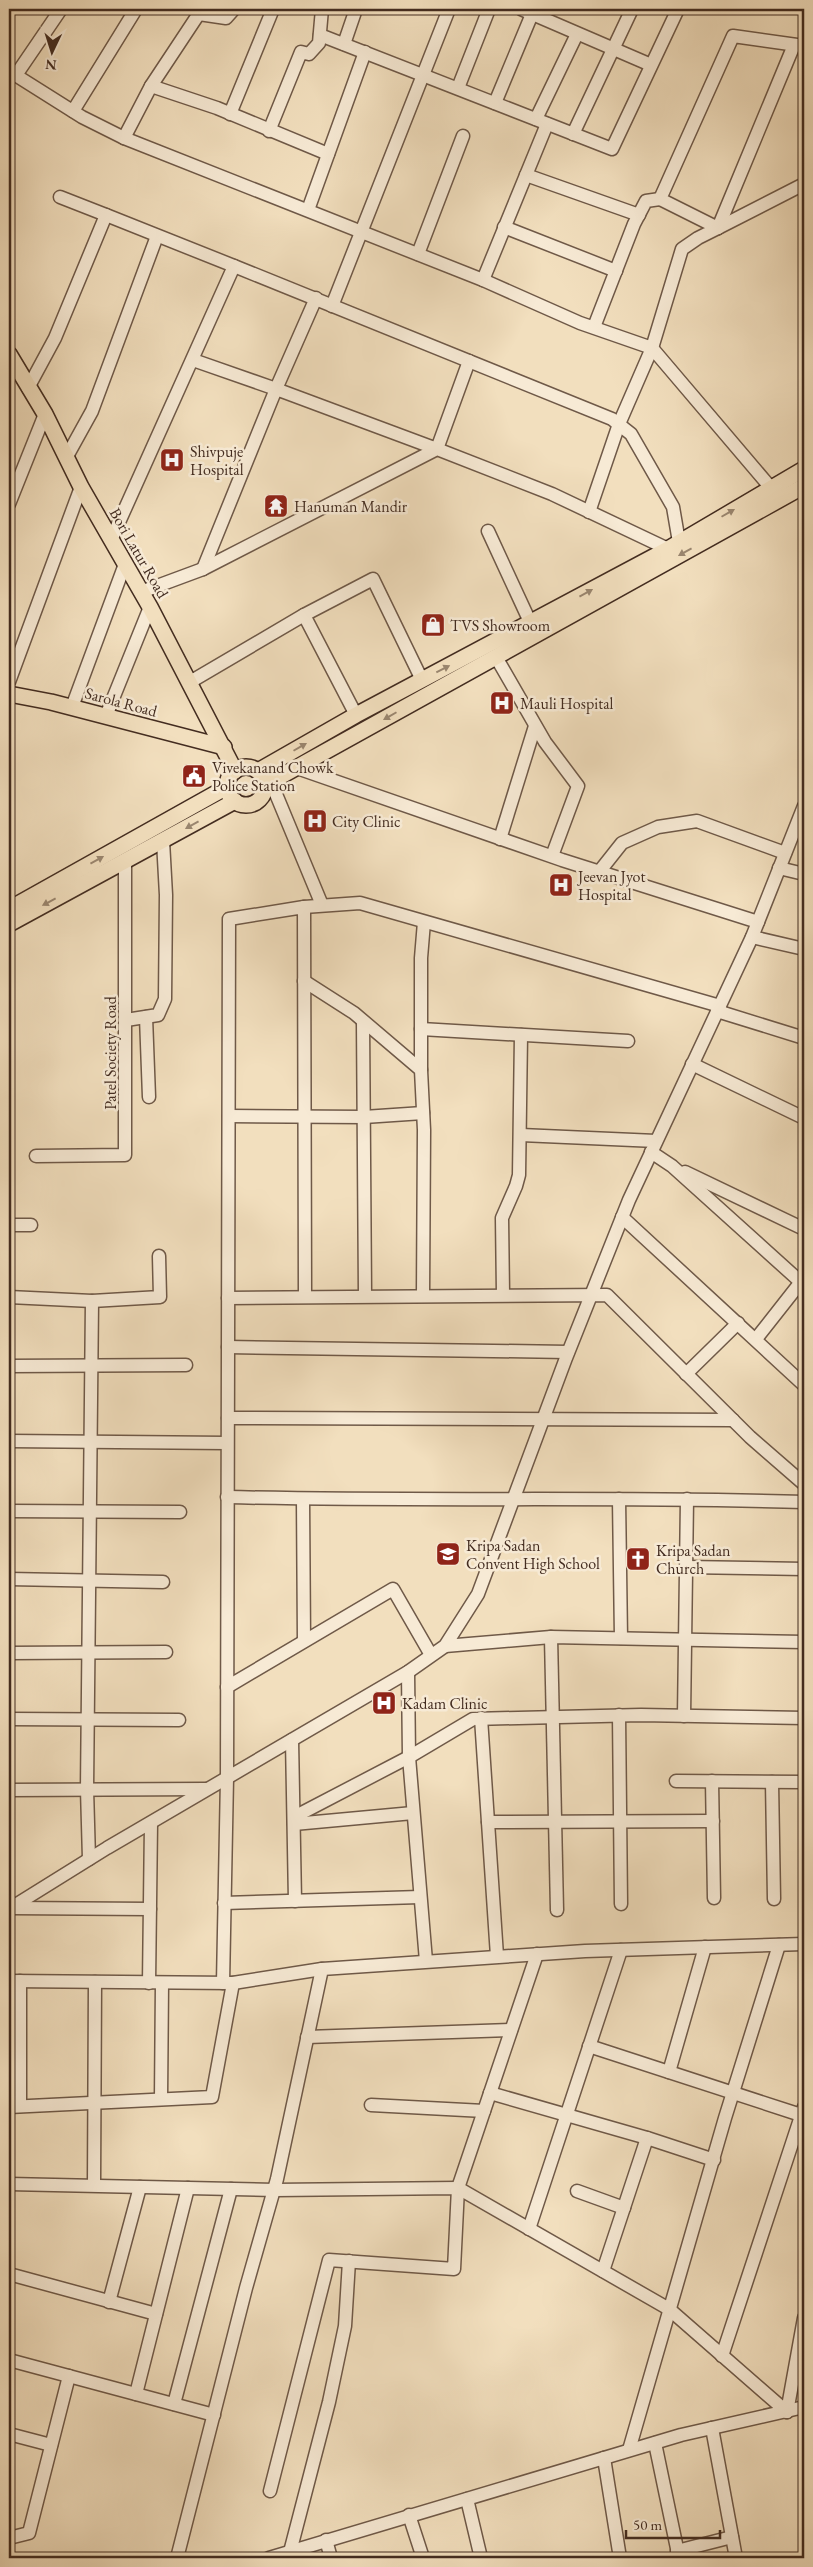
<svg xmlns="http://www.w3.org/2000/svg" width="813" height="2567" font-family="'EB Garamond',serif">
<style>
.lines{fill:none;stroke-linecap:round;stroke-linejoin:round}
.minor-casing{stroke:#6f5948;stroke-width:15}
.major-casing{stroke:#432c20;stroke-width:18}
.minor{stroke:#f7ead5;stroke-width:12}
.major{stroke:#f2dfbe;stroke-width:15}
.oneway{fill:#9a866f}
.labels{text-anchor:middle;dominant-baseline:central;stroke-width:5;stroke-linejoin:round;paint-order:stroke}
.poi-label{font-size:16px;fill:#432c20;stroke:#f7ead5;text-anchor:start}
.street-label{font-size:16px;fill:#432c20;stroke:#f7ead5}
</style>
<rect width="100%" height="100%" fill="#f2dfbe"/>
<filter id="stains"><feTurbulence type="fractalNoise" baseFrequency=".004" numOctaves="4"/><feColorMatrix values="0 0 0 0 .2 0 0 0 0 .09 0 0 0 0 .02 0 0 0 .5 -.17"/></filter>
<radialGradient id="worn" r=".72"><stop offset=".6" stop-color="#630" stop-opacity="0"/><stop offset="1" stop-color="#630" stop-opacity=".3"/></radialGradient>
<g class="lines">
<defs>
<g id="minor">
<polyline points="521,9 651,65"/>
<polyline points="199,14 226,18 234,9"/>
<polyline points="320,35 612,149 678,9"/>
<polyline points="344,44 356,9"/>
<polyline points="9,71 82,117 124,138 483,280 580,323 652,348 771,488"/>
<polyline points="16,75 61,9"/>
<polyline points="151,86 217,108 328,154"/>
<polyline points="458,88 489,9"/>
<polyline points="495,103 532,14"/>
<polyline points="73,111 136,9"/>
<polyline points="230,114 273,9"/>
<polyline points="536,119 577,34"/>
<polyline points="269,131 301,52 309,54 319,43 322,9"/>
<polyline points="573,134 632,9"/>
<polyline points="124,138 151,86 202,9"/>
<polyline points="526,175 639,215"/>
<polyline points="60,197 106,215"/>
<polyline points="308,210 365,52"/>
<polyline points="504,227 616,271"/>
<polyline points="718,228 794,45"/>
<polyline points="718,228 804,184"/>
<polyline points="418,254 463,136"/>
<polyline points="483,280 547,124"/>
<polyline points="332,306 449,9"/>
<polyline points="594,327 634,224 646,201 660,199"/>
<polyline points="193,360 276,389 316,298"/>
<polyline points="28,388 55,338 106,215 234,266"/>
<polyline points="66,458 92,411 157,236"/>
<polyline points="9,504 45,414"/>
<polyline points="589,512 619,424 652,348 682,249 698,238 718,228 660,199 733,36 804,46"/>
<polyline points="488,531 531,624"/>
<polyline points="111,540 234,266 612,419 631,434 673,507 679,542"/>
<polyline points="203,569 276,389 437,449 469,361"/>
<polyline points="141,592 203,569 437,449 552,494 668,549"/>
<polyline points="304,615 373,579 422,680"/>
<polyline points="496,657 545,742 578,786 552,856"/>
<polyline points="9,682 81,487"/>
<polyline points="190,682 304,615 356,715"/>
<polyline points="72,707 125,564"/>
<polyline points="106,716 150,607"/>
<polyline points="297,768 562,860 758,922"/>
<polyline points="271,782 322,905"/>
<polyline points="500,839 535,726"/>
<polyline points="779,868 804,874"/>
<polyline points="599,872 622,843 658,827 697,821 785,853"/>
<polyline points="304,907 360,903 720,1006"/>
<polyline points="752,937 804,949"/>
<polyline points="304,981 354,1013 421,1070 424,1130 423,1295"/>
<polyline points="717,1011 804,1038"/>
<polyline points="146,1017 149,1097"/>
<polyline points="126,1020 158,1015 165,999 166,895 163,841"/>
<polyline points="363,1022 365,1295"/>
<polyline points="421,1029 628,1041"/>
<polyline points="692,1064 804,1118"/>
<polyline points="421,1070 421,958 424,922"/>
<polyline points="229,1116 364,1117 423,1113"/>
<polyline points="521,1135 656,1141"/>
<polyline points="651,1152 672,1166 804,1285"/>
<polyline points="36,1156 125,1155 125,862"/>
<polyline points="685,1172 804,1229"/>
<polyline points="622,1217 804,1385"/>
<polyline points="9,1225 31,1225"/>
<polyline points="503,1294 502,1218 516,1186 519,1175 521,1035"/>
<polyline points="9,1297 92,1301 160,1297 159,1256"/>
<polyline points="228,1298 607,1295 750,1437 804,1484"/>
<polyline points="756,1339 804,1278"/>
<polyline points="228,1347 568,1352"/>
<polyline points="9,1366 186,1365"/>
<polyline points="686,1374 738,1323"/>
<polyline points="228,1418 733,1420"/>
<polyline points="9,1441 227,1443"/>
<path d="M227,1497C420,1502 612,1496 804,1502"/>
<polyline points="303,1499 304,1641"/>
<polyline points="619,1499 621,1638"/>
<polyline points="9,1511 180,1512"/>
<polyline points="686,1567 804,1569"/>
<polyline points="9,1579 163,1582"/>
<polyline points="551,1637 557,1910"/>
<polyline points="445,1646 551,1637 804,1642"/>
<polyline points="9,1653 166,1652"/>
<polyline points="408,1672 409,1757 426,1961"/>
<polyline points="227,1687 393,1589 431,1655"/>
<polyline points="619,1715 621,1904"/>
<polyline points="684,1716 687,1499"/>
<polyline points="481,1718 497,1956"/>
<polyline points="9,1719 179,1720"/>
<polyline points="292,1740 295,1901"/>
<polyline points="676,1781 804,1782"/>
<polyline points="712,1781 714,1898"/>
<polyline points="772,1782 774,1899"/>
<polyline points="9,1790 206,1789"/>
<polyline points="294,1817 409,1757 473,1719 641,1715 804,1718"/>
<polyline points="488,1822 713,1821"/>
<polyline points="294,1824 413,1813"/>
<polyline points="89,1859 87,1789 92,1301"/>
<polyline points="224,1903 420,1897"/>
<polyline points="11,1908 150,1909"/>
<polyline points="9,1909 107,1848 408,1672 445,1646 478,1594 566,1358 629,1200 752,937 804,806"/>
<polyline points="9,1981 233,1983 322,1969"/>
<polyline points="149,1983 151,1823"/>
<polyline points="223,1983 227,1778 229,919 304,907 305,1296"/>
<polyline points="307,2037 511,2030"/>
<polyline points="589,2046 804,2116"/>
<polyline points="669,2072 705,1947"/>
<polyline points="490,2093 647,2138 714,2160"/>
<polyline points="161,2099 162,1983"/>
<polyline points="371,2105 484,2111"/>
<polyline points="20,2106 20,1981"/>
<polyline points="9,2107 212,2097 233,1983"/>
<polyline points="9,2184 275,2190 458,2188 669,2309 787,2412"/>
<polyline points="94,2185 95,1982"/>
<polyline points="577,2191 624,2208"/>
<polyline points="529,2229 621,1950"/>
<polyline points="603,2271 647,2138"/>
<polyline points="9,2274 156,2314"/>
<polyline points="109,2302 140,2187"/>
<polyline points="722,2356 804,2107"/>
<polyline points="9,2360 214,2415"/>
<polyline points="136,2394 188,2188"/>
<polyline points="174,2404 231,2189"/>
<polyline points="787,2412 804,2318"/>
<polyline points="712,2428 736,2558"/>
<polyline points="9,2434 51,2445"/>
<polyline points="655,2443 679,2558"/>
<polyline points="629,2450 725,2118 779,1945"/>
<polyline points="604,2458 620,2558"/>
<polyline points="270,2491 329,2260 454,2269 458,2188 537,1954"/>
<polyline points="467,2499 481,2558"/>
<polyline points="409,2515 423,2558"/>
<polyline points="9,2538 29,2533 69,2376"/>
<polyline points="326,2540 331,2558"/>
<polyline points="677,2551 732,2537"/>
<polyline points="290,2552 329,2402 345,2326 349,2261"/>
<polyline points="177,2558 246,2288 277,2179 322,1969 585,1951 804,1944"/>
<polyline points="269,2558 681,2435 804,2407"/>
</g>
<g id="major">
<polyline points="9,354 45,414 81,487 150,607 235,771"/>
<polyline points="9,694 51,702 224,747"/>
<circle cx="246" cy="786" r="19"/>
<polyline points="258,771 356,715 668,549 804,469"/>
<polyline points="265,785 804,486"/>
<polyline points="9,909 227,787"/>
<polyline points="9,924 235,801"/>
</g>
</defs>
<use href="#minor" class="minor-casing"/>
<use href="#major" class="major-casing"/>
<use href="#minor" class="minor"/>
<use href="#major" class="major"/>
</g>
<defs><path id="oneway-solid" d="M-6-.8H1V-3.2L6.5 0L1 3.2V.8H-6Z" transform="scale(1.25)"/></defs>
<g class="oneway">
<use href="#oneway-solid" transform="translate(728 513) rotate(-30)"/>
<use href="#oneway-solid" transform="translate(685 552) rotate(151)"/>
<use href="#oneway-solid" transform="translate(586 593) rotate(-29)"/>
<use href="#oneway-solid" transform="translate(443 669) rotate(-27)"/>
<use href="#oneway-solid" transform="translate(390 716) rotate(150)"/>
<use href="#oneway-solid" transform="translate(300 747) rotate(-30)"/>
<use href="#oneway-solid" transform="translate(192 825) rotate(151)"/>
<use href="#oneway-solid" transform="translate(97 860) rotate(-29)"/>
<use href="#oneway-solid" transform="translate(49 902) rotate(152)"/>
</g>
<defs>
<symbol id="hospital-square" viewBox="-11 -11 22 22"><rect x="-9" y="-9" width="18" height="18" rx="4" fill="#8f2418" stroke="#f7ead5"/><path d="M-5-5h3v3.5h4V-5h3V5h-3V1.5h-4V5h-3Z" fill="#fff"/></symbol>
<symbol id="temple-square" viewBox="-11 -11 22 22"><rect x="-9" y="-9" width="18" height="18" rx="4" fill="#8f2418" stroke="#f7ead5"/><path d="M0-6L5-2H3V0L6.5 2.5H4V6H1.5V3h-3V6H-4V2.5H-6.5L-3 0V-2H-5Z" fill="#fff"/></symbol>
<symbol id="shop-square" viewBox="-11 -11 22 22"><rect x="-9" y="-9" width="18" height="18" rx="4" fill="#8f2418" stroke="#f7ead5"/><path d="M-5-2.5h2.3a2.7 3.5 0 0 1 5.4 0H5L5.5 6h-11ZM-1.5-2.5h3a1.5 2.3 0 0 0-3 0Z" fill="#fff"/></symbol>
<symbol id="civic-square" viewBox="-11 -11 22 22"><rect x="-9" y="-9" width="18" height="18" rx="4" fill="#8f2418" stroke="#f7ead5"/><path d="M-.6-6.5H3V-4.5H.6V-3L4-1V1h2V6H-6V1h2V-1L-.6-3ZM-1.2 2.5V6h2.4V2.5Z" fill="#fff"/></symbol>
<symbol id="school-square" viewBox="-11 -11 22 22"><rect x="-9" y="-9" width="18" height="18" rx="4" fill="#8f2418" stroke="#f7ead5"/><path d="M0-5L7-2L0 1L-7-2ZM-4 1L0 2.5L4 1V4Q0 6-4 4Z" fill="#fff"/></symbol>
<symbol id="church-square" viewBox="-11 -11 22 22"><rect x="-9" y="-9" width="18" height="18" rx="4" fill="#8f2418" stroke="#f7ead5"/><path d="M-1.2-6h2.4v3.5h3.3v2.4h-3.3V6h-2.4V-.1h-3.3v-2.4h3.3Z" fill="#fff"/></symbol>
</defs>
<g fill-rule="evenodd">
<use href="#hospital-square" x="158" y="446" width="28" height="28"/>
<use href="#temple-square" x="262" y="492" width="28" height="28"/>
<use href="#shop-square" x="419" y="611" width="28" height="28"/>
<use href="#hospital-square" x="488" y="689" width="28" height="28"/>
<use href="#civic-square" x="180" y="762" width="28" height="28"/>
<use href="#hospital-square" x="301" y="807" width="28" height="28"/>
<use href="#hospital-square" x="547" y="871" width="28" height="28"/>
<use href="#school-square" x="434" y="1540" width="28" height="28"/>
<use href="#church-square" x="624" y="1545" width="28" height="28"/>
<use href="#hospital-square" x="370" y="1689" width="28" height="28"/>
</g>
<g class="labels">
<g class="poi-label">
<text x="190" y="451">Shivpuje<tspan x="190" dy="18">Hospital</tspan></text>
<text x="294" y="506">Hanuman Mandir</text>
<text x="450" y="625">TVS Showroom</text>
<text x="520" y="703">Mauli Hospital</text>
<text x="212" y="767">Vivekanand Chowk<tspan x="212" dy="18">Police Station</tspan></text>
<text x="332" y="821">City Clinic</text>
<text x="578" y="876">Jeevan Jyot<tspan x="578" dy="18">Hospital</tspan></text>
<text x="466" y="1545">Kripa Sadan<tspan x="466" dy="18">Convent High School</tspan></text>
<text x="656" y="1550">Kripa Sadan<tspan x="656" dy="18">Church</tspan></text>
<text x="402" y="1703">Kadam Clinic</text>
</g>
<g class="street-label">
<text transform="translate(139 553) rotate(60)">Bori Latur Road</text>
<text transform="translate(121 702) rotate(15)">Sarola Road</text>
<text transform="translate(110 1053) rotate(-90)">Patel Society Road</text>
</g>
</g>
<rect width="813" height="2567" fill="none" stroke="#f2dfbe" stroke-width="30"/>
<rect x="10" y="10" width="793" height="2547" fill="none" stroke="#432c20" stroke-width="2.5"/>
<rect x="15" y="15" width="783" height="2537" fill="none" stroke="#432c20"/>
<g transform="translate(52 52) rotate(184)" stroke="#f7ead5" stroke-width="4" paint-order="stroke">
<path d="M0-4L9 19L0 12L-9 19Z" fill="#432c20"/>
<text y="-8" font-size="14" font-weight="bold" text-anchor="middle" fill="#432c20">N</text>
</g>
<path d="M626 2530v8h94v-8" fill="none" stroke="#432c20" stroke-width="2.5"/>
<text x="633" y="2530" font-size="15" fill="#432c20" stroke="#f7ead5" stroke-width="4" paint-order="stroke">50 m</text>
<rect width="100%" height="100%" filter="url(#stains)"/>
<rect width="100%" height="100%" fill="url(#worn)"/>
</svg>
